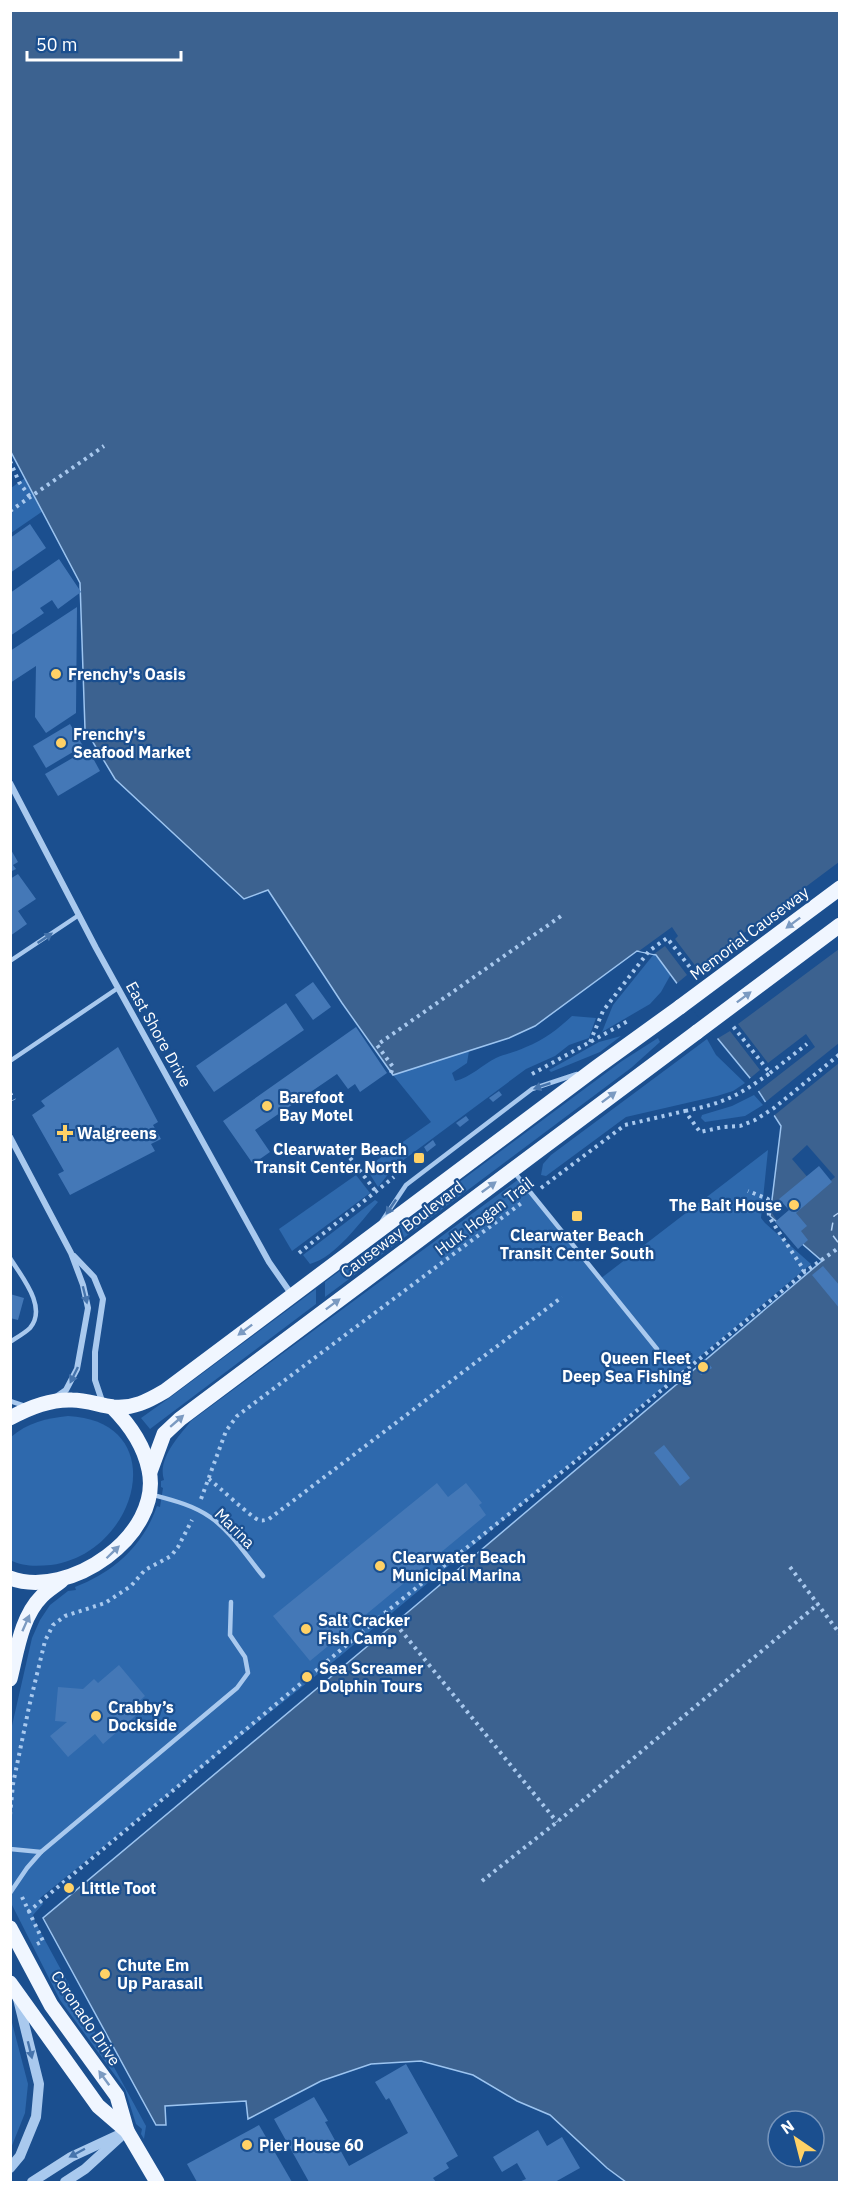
<svg xmlns="http://www.w3.org/2000/svg" width="850" height="2193" font-family="'IBM Plex Sans',sans-serif">
<style>
.green{fill:#2e69ad}
.water{fill:#3c6290;stroke:#9cc4f0;stroke-width:1.5;fill-rule:evenodd}
.pier{fill:#1b4f8f}
.lines{fill:none;stroke-linecap:round;stroke-linejoin:round}
.ferry{stroke:#b5d3f5;stroke-width:1.5;stroke-dasharray:8 6;stroke-linecap:butt}
.building{fill:#4478b7}
.path{stroke:#a9c9ee;stroke-width:4;stroke-dasharray:3 4.5;stroke-linecap:butt}
.service{stroke:#a9c9ee;stroke-width:4.5}
.minor{stroke:#a9c9ee;stroke-width:6}
.tertiary{stroke:#a9c9ee;stroke-width:10}
.primary{stroke:#f0f6ff;stroke-width:15}
.primary-bridge{stroke:#f0f6ff;stroke-width:15}
.oneway{fill:#7b9ac1}
.oneway2{fill:#4674ac}
.poi-dot{fill:#ffd166;stroke:#1b4f8f;stroke-width:2}
.labels{text-anchor:middle;dominant-baseline:central;stroke-width:4.5;stroke-linejoin:round;paint-order:stroke}
.poi-label{font-size:16px;font-weight:bold;fill:#fff;stroke:#1b4f8f;text-anchor:start}
.street-label{font-size:16px;fill:#fff;stroke:#1b4f8f}
</style>
<rect width="100%" height="100%" fill="#1b4f8f"/>
<g class="green">
<polygon points="25,478 43,511 11,533 11,488"/>
<polygon points="654,954 671,974 661,992 650,1004 602,1032 613,1005"/>
<path d="M572,1016L596,1018L589,1038L569,1045L555,1056L526,1069L394,1167L378,1187L366,1168L431,1122L393,1075L469,1051L467,1063L452,1073L455,1081C471,1077 482,1065 496,1058C505,1054 516,1052 526,1047C544,1040 558,1029 572,1016Z"/>
<polygon points="621,1036 600,1052 551,1072 549,1070 599,1042"/>
<polygon points="658,1038 660,1042 631,1068 325,1297 325,1282 622,1061"/>
<polygon points="707,1039 716,1055 745,1083 733,1091 717,1096 626,1117 546,1176 541,1175 543,1164 551,1155"/>
<polygon points="754,1095 763,1105 745,1116 705,1122 701,1118 702,1115 732,1106"/>
<path d="M768,1150L761,1218L765,1223L811,1264L339,1657L40,1898L43,1904L33,1915L35,1922L146,2126L144,2139L141,2134L142,2129L136,2124L125,2089L60,2000L11,1903V1730L32,1638L40,1620L50,1605L68,1591L76,1590L75,1587C114,1572 143,1546 157,1506L160,1507L163,1488L161,1487V1481L164,1480C157,1459 179,1436 191,1421L519,1179L600,1279Z"/>
<polygon points="356,1175 370,1193 292,1251 279,1229"/>
<path d="M375,1200L378,1202C360,1222 336,1257 310,1264L303,1255Z"/>
<polygon points="316,1289 316,1304 150,1429 141,1418 172,1396"/>
<path d="M68,1416C173,1421 139,1553 51,1565C37,1566 23,1567 10,1560L11,1437C27,1423 47,1418 68,1416Z"/>
<polygon points="10,2015 28,2084 25,2113 11,2148"/>
</g>
<path class="water" d="M10,11H839V2182H626L607,2168L550,2115L517,2101L473,2075L421,2061L371,2064L321,2081L248,2119L246,2101L165,2106L166,2125H156L43,1918L395,1623L822,1261L770,1216L781,1126L750,1078L718,1039L656,955L637,951L535,1026L509,1038L393,1075L342,1003L268,890L244,899L115,779L85,729L80,583L11,452ZM778,2121H814V2157H778Z"/>
<g class="pier">
<polygon points="839,862 839,949 738,1024 768,1063 806,1034 815,1047 756,1093 748,1080 760,1070 730,1031 715,1040 675,985 687,975 665,946 654,954 639,951 672,927 678,936 675,939 697,968"/>
<polygon points="839,1043 839,1063 771,1118 763,1104"/>
<polygon points="807,1145 835,1177 780,1225 772,1213 810,1180 792,1159"/>
</g>
<g class="lines">
<polyline class="ferry" points="840,1212 834,1216 831,1233 840,1245"/>
</g>
<g class="building">
<polygon points="30,524 46,548 10,573 10,538"/>
<polygon points="59,559 81,592 58,609 52,600 40,608 44,613 10,636 10,593"/>
<polygon points="77,607 76,713 46,733 35,717 36,666 10,683 10,651"/>
<polygon points="70,724 83,746 46,768 33,746"/>
<polygon points="88,749 100,771 58,796 45,774"/>
<polygon points="10,848 18,862 13,865 16,869 10,872"/>
<polygon points="18,874 36,899 18,911 27,924 10,936 10,879"/>
<polygon points="313,982 331,1007 313,1020 295,995"/>
<polygon points="286,1003 304,1030 214,1092 196,1066"/>
<polygon points="356,1027 387,1073 360,1092 355,1084 348,1089 337,1074 255,1130 270,1152 253,1164 223,1121"/>
<polygon points="118,1047 158,1122 153,1125 161,1139 151,1144 155,1151 70,1195 58,1174 64,1171 32,1115 45,1106 41,1101"/>
<polygon points="499,1091 502,1095 493,1102 489,1098"/>
<polygon points="466,1116 469,1120 460,1127 456,1123"/>
<polygon points="433,1140 436,1145 427,1152 424,1147"/>
<polygon points="819,1166 832,1182 796,1213 807,1226 801,1231 808,1240 798,1249 775,1222 789,1210 779,1199"/>
<polygon points="823,1266 840,1286 840,1309 812,1275"/>
<polygon points="10,1294 24,1298 18,1320 10,1318"/>
<polygon points="705,1359 712,1368 701,1375 695,1367"/>
<polygon points="664,1445 690,1478 680,1486 654,1453"/>
<polygon points="437,1483 448,1497 466,1483 482,1503 479,1505 486,1515 310,1661 273,1616"/>
<polygon points="119,1665 145,1696 136,1704 141,1711 103,1744 95,1734 68,1757 50,1736 67,1722 55,1721 58,1687 83,1689 94,1679 98,1683"/>
<polygon points="406,2064 458,2156 446,2163 449,2168 433,2178 436,2182 309,2182 274,2119 314,2097 328,2121 325,2122 349,2166 408,2133 389,2098 386,2100 375,2082"/>
<polygon points="259,2125 292,2182 197,2182 187,2164"/>
<polygon points="538,2130 547,2146 562,2137 580,2168 555,2182 519,2182 526,2179 517,2163 502,2172 493,2157"/>
</g>
<g class="lines">
<g class="path">
<polyline points="839,76 840,76"/>
<polyline points="10,461 19,482 30,497"/>
<polyline points="10,511 104,446"/>
<polyline points="590,1042 603,1011 649,951 667,938 696,975"/>
<polyline points="391,1073 393,1067 377,1045 564,914"/>
<polyline points="770,1073 807,1044"/>
<polyline points="532,1074 628,1021"/>
<polyline points="10,1093 14,1100"/>
<path d="M685,1111C724,1103 738,1096 770,1073L732,1025"/>
<polyline points="341,1146 377,1193"/>
<polyline points="541,1188 625,1125 685,1111 700,1132 723,1127 740,1126 755,1120 774,1108 840,1054"/>
<polyline points="299,1253 394,1177"/>
<polyline points="803,1273 840,1247"/>
<path d="M209,1479C218,1486 253,1519 259,1520C263,1521 265,1520 269,1519L562,1297"/>
<polyline points="201,1499 226,1431 237,1416 523,1202"/>
<polyline points="790,1567 840,1634"/>
<polyline points="386,1612 557,1822"/>
<polyline points="10,1815 13,1784 29,1707 45,1641 53,1625 65,1616 105,1603 131,1586 145,1570 171,1556 178,1547 192,1520"/>
<polyline points="482,1881 557,1822 818,1604"/>
<polyline points="22,1897 43,1941 37,1944"/>
<polyline points="28,1912 386,1612 578,1459 799,1277 804,1270 769,1217 768,1199 748,1191"/>
</g>
<g class="service">
<polyline points="10,961 79,915"/>
<polyline points="10,1061 118,988"/>
<polyline points="514,1172 657,1349"/>
<polyline points="382,1221 406,1185 532,1089 577,1074"/>
<path d="M10,1258C21,1276 48,1307 30,1328C25,1333 16,1338 10,1342"/>
<polyline points="10,1401 25,1406"/>
<path d="M153,1495C172,1500 193,1505 210,1517C231,1531 247,1557 263,1576"/>
<polyline points="10,1849 41,1852"/>
<polyline points="10,1893 27,1868 41,1852 237,1688 248,1673 245,1657 230,1635 231,1602"/>
</g>
<g class="minor">
<polyline points="10,783 96,948 269,1262 292,1295"/>
<polyline points="10,1137 71,1253 83,1285 88,1308 77,1369 66,1390 56,1397"/>
<polyline points="74,1256 94,1277 103,1299 95,1352 95,1380 103,1404"/>
</g>
<g class="tertiary">
<polyline points="10,2168 20,2156 36,2117 39,2084 18,1999"/>
<polyline points="32,2182 71,2157 127,2131"/>
<polyline points="65,2182 85,2169 120,2137"/>
</g>
<g class="primary">
<path d="M10,1418C30,1407 50,1399 72,1400C86,1400 99,1405 113,1407C133,1409 148,1401 165,1391L597,1067L680,1007"/>
<polyline points="150,1472 164,1434 180,1419 697,1032"/>
<path d="M10,1578C69,1600 163,1535 149,1470C144,1445 130,1425 112,1407"/>
<path d="M10,1679C17,1651 21,1617 42,1596C48,1590 55,1586 61,1581"/>
<polyline points="10,1928 51,2005 117,2096 127,2131 157,2182"/>
<polyline points="10,1983 98,2106 127,2131"/>
</g>
<g class="primary-bridge">
<polyline points="680,1007 840,888"/>
<polyline points="697,1032 840,925"/>
</g>
</g>
<defs><path id="oneway-solid" d="M-6-.8H1V-3.2L6.5 0L1 3.2V.8H-6Z" transform="scale(1.5)"/></defs>
<g class="oneway">
<use href="#oneway-solid" transform="translate(793 923) rotate(143)"/>
<use href="#oneway-solid" transform="translate(744 997) rotate(-37)"/>
<use href="#oneway-solid" transform="translate(609 1097) rotate(-37)"/>
<use href="#oneway-solid" transform="translate(489 1187) rotate(-36)"/>
<use href="#oneway-solid" transform="translate(333 1304) rotate(-37)"/>
<use href="#oneway-solid" transform="translate(245 1330) rotate(143)"/>
<use href="#oneway-solid" transform="translate(177 1421) rotate(-41)"/>
<use href="#oneway-solid" transform="translate(113 1552) rotate(-44)"/>
<use href="#oneway-solid" transform="translate(26 1623) rotate(-66)"/>
<use href="#oneway-solid" transform="translate(104 2078) rotate(-126)"/>
</g>
<g class="oneway2">
<use href="#oneway-solid" transform="translate(45 938) rotate(-34)"/>
<use href="#oneway-solid" transform="translate(542 1086) rotate(161)"/>
<use href="#oneway-solid" transform="translate(391 1207) rotate(124)"/>
<use href="#oneway-solid" transform="translate(85 1295) rotate(76)"/>
<use href="#oneway-solid" transform="translate(74 1375) rotate(116)"/>
<use href="#oneway-solid" transform="translate(30 2050) rotate(76)"/>
<use href="#oneway-solid" transform="translate(77 2153) rotate(152)"/>
</g>
<g class="poi-dot">
<circle cx="56" cy="674" r="6"/>
<circle cx="61" cy="743" r="6"/>
<circle cx="267" cy="1106" r="6"/>
<path d="M62 1124h6v6h6v6h-6v6h-6v-6h-6v-6h6z"/>
<rect x="413" y="1152" width="12" height="12" rx="3"/>
<circle cx="794" cy="1205" r="6"/>
<rect x="571" y="1210" width="12" height="12" rx="3"/>
<circle cx="703" cy="1367" r="6"/>
<circle cx="380" cy="1566" r="6"/>
<circle cx="306" cy="1629" r="6"/>
<circle cx="307" cy="1677" r="6"/>
<circle cx="96" cy="1716" r="6"/>
<circle cx="69" cy="1888" r="6"/>
<circle cx="105" cy="1974" r="6"/>
<circle cx="247" cy="2145" r="6"/>
</g>
<g class="labels">
<g class="poi-label">
<text x="68" y="674">Frenchy's Oasis</text>
<text x="73" y="734">Frenchy's<tspan x="73" dy="18">Seafood Market</tspan></text>
<text x="279" y="1097">Barefoot<tspan x="279" dy="18">Bay Motel</tspan></text>
<text x="77" y="1133">Walgreens</text>
<text x="407" y="1149" text-anchor="end">Clearwater Beach<tspan x="407" dy="18">Transit Center North</tspan></text>
<text x="782" y="1205" text-anchor="end">The Bait House</text>
<text x="577" y="1235" text-anchor="middle">Clearwater Beach<tspan x="577" dy="18">Transit Center South</tspan></text>
<text x="691" y="1358" text-anchor="end">Queen Fleet<tspan x="691" dy="18">Deep Sea Fishing</tspan></text>
<text x="392" y="1557">Clearwater Beach<tspan x="392" dy="18">Municipal Marina</tspan></text>
<text x="318" y="1620">Salt Cracker<tspan x="318" dy="18">Fish Camp</tspan></text>
<text x="319" y="1668">Sea Screamer<tspan x="319" dy="18">Dolphin Tours</tspan></text>
<text x="108" y="1707">Crabby’s<tspan x="108" dy="18">Dockside</tspan></text>
<text x="81" y="1888">Little Toot</text>
<text x="117" y="1965">Chute Em<tspan x="117" dy="18">Up Parasail</tspan></text>
<text x="259" y="2145">Pier House 60</text>
</g>
<g class="street-label">
<text transform="translate(749 933) rotate(-37)">Memorial Causeway</text>
<text transform="translate(159 1034) rotate(61)">East Shore Drive</text>
<text transform="translate(484 1216) rotate(-37)">Hulk Hogan Trail</text>
<text transform="translate(402 1229) rotate(-37)">Causeway Boulevard</text>
<text transform="translate(235 1528) rotate(45)">Marina</text>
<text transform="translate(86 2018) rotate(56)">Coronado Drive</text>
</g>
</g>
<rect width="850" height="2193" fill="none" stroke="#ffffff" stroke-width="24"/>
<g transform="translate(796 2139) rotate(325)"><circle r="28" fill="#1b4f8f" stroke="#7695bc" stroke-width="1.5"/>
<path d="M0-4.5L10 22L0 15L-10 22Z" fill="#ffd166"/>
<text y="-9" font-size="16" font-weight="bold" text-anchor="middle" fill="#ffffff">N</text>
</g>
<path d="M27 51v9h154v-9" fill="none" stroke="#ffffff" stroke-width="3"/>
<text x="36" y="51" font-size="18" fill="#ffffff" stroke="#1b4f8f" stroke-width="4.5" paint-order="stroke">50 m</text>
</svg>
